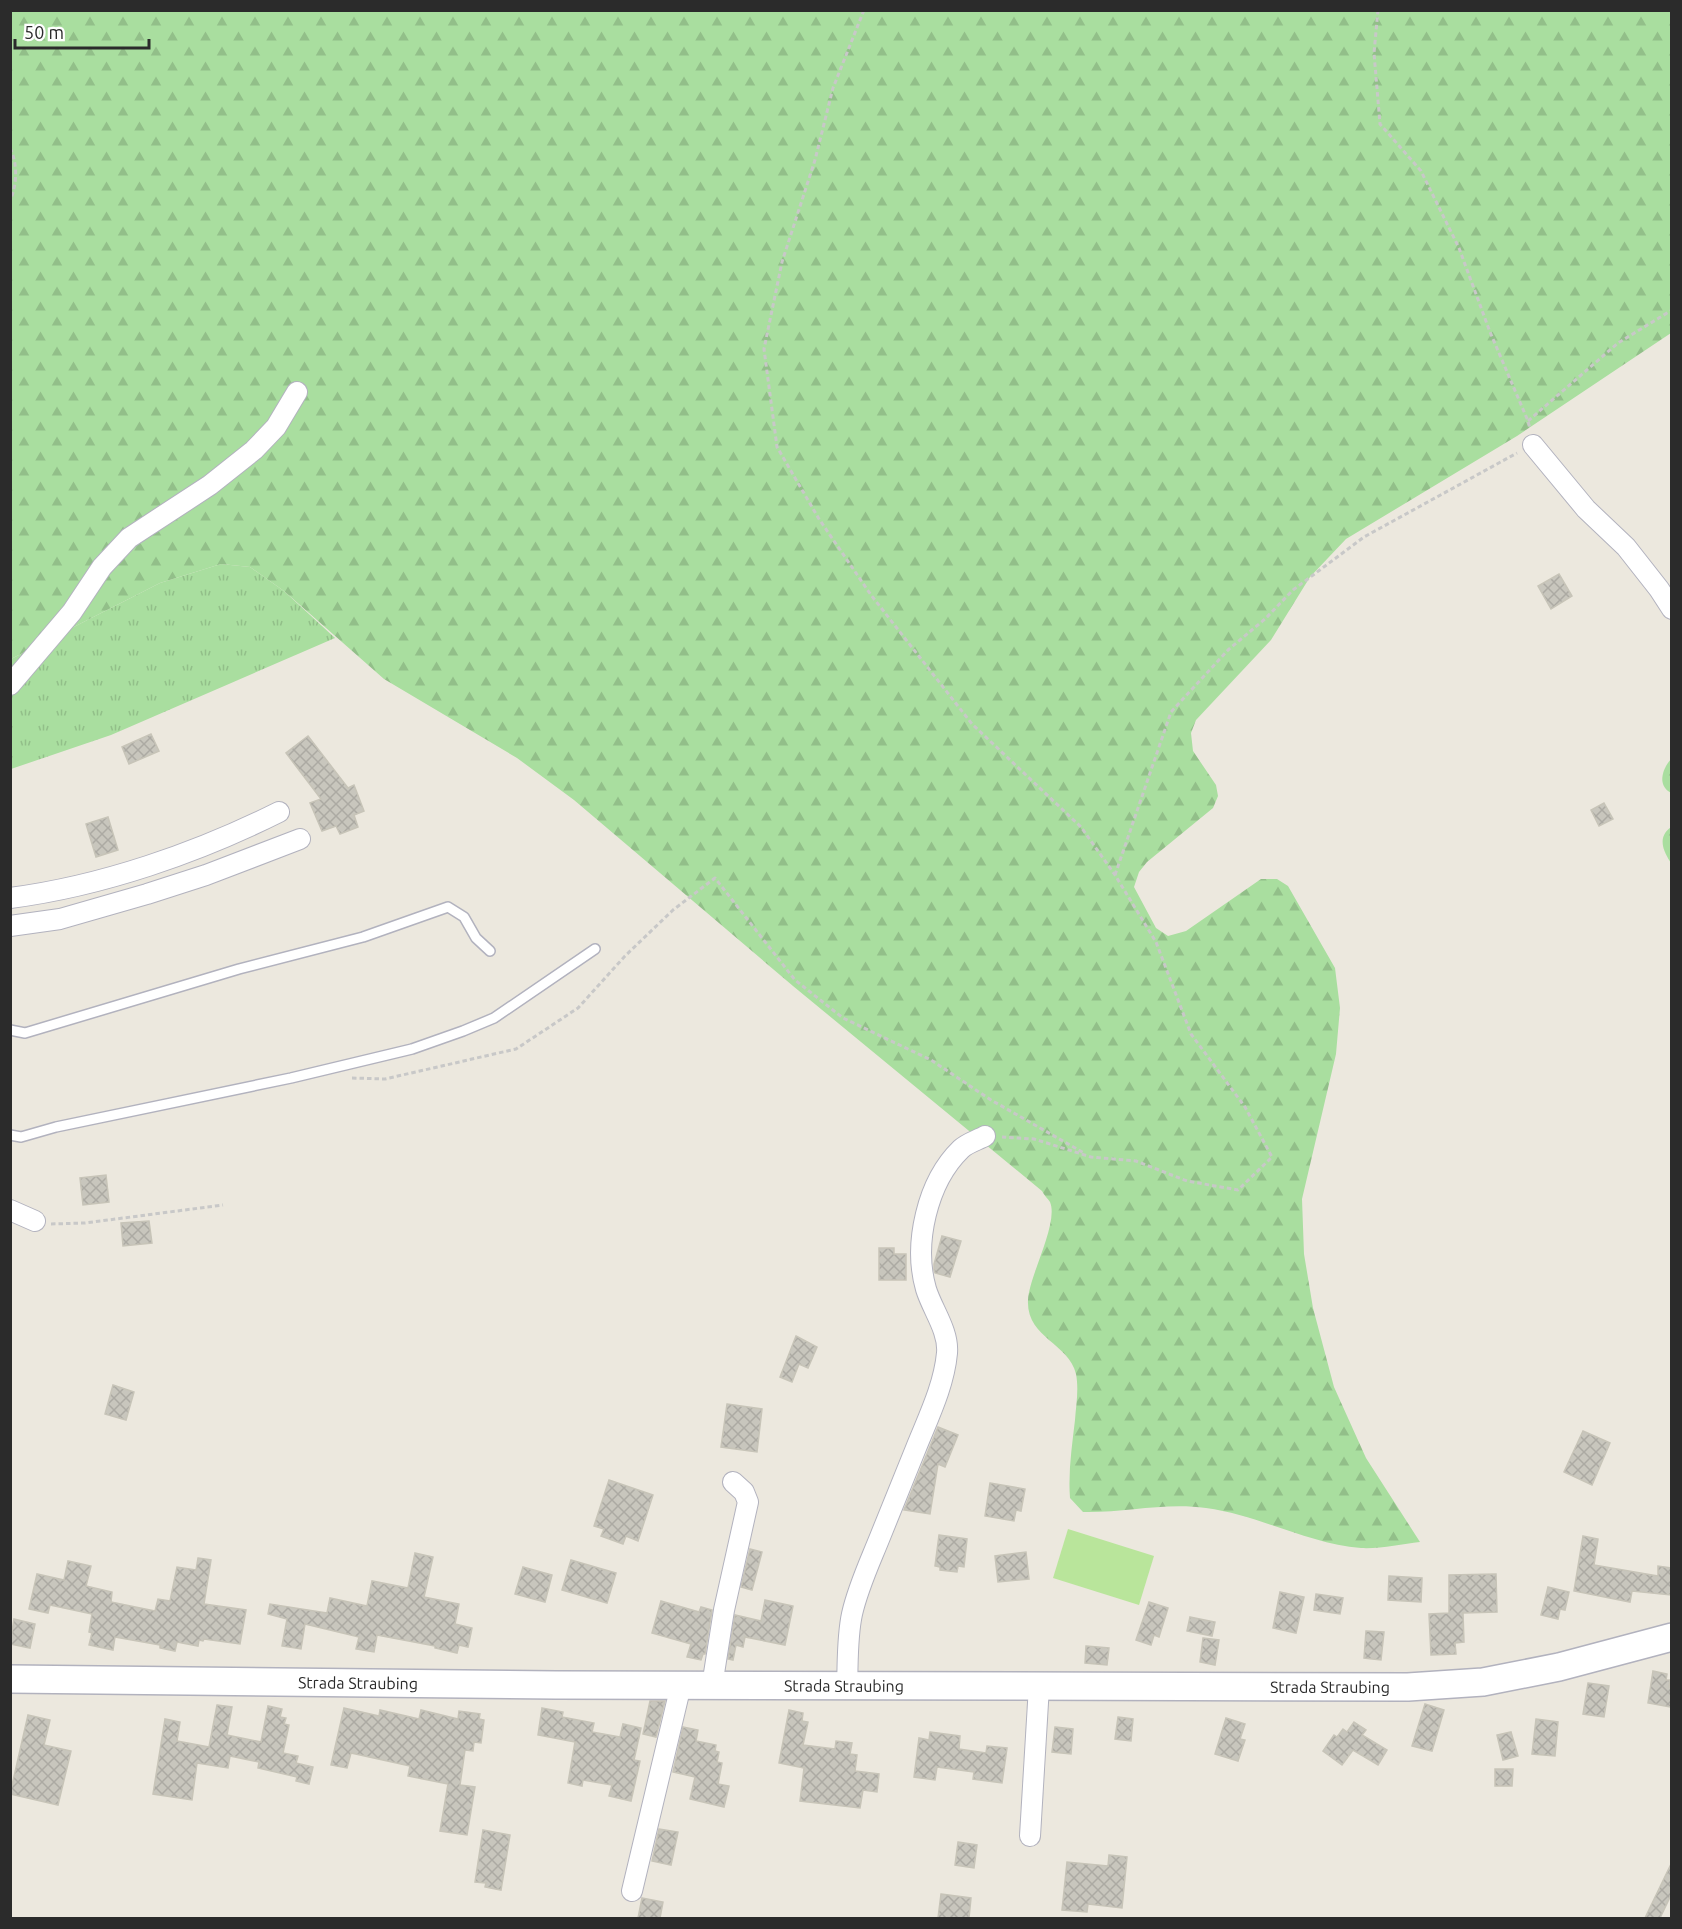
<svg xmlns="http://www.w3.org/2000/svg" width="1682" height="1929" font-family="Ubuntu,sans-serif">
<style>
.grass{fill:url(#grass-tufts)}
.forest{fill:url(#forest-firs)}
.pitch{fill:#b9e59b}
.building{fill:url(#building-cross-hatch);stroke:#c7c4b8;stroke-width:1.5}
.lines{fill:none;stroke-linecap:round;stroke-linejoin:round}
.lane-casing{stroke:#b2b2be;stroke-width:12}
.street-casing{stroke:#b2b2be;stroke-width:22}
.secondary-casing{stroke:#b2b2be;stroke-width:30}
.path{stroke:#c8c8c8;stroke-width:3;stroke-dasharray:4.5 3;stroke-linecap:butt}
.lane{stroke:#fff;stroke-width:9}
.street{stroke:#fff;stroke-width:20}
.secondary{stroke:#fff;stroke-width:27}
.labels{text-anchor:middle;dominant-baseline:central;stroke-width:5;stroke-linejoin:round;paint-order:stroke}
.street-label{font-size:16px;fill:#2b2b2b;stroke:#fff}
</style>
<defs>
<pattern id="grass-tufts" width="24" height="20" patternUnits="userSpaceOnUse" patternTransform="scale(1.5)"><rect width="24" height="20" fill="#a9de9f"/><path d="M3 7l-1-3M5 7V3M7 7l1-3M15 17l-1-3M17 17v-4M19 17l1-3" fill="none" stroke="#92bf89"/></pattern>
<pattern id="forest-firs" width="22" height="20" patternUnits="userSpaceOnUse" patternTransform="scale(1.5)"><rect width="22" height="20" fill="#a9de9f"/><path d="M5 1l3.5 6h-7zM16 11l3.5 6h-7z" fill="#92bf89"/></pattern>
<pattern id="building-cross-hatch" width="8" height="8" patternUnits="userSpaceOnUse" patternTransform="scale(1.5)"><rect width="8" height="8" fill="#c8c6bd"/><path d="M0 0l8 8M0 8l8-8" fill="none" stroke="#acaaa3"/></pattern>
</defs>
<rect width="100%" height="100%" fill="#ece8de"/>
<polygon class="grass" points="221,564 250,567 284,591 335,638 111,735 11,769 11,659 160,583"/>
<g class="forest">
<path d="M11,11H1671V333L1517,436L1346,539L1310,577L1271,640L1196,720L1191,733L1193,751L1216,785L1218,796L1213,808L1147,862L1139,872L1134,887L1156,928L1168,936L1186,931L1261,879H1277L1288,886L1335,968L1340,1008L1336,1054L1302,1199L1304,1254L1313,1308L1334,1387L1366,1458L1420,1542C1402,1544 1380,1549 1361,1548C1308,1544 1259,1515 1206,1508C1165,1502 1124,1513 1083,1512L1070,1498C1068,1472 1072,1446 1075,1420C1076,1405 1079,1390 1076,1374C1069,1343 1026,1338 1028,1300C1029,1276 1059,1223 1050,1202C1048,1199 1044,1195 1042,1191L793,986L574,800L517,758L384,679L284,591L250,567L221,564L160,583L11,659Z"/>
<path d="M1671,759V793C1657,786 1662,769 1671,759Z"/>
<path d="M1671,827V863C1663,851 1657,837 1671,827Z"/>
</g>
<polygon class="pitch" points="1068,1529 1154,1556 1139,1605 1053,1578"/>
<g class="building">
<polygon points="1559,574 1572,596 1551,609 1538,586"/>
<polygon points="151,734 159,751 129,764 122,747"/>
<polygon points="308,736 348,788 354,785 364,811 354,815 358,827 340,834 336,826 322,831 310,803 321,799 286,753"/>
<polygon points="1604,803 1613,819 1599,826 1591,810"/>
<polygon points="108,817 118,850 96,857 86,824"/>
<polygon points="106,1175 109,1202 83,1205 80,1178"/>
<polygon points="149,1221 152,1243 123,1246 121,1223"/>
<polygon points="942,1236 961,1241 950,1277 935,1273 934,1270 934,1264"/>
<polygon points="879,1248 894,1248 894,1254 906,1254 906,1280 879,1280"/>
<polygon points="796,1336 817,1347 808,1368 799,1364 792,1382 780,1377"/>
<polygon points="113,1385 134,1392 126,1420 105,1414"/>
<polygon points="727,1404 762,1409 757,1452 721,1447"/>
<polygon points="938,1427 958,1435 945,1467 938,1464 930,1514 904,1510"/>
<polygon points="1583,1431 1610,1443 1592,1485 1564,1472"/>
<polygon points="609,1480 653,1495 638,1541 626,1536 623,1544 601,1536 604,1529 594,1526"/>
<polygon points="990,1483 1025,1489 1021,1511 1016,1510 1014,1521 985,1516"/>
<polygon points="939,1535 967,1539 964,1567 958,1566 957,1572 940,1570 940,1567 935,1566"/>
<polygon points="1583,1536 1598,1539 1594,1565 1658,1576 1658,1566 1671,1568 1671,1595 1632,1591 1630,1602 1574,1591"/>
<polygon points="750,1549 762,1552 752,1590 741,1587"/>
<polygon points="1026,1552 1029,1579 998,1582 995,1556"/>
<polygon points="415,1553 433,1557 424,1597 459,1604 455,1624 472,1628 468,1647 459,1645 457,1653 435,1648 435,1646 377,1635 374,1652 356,1649 359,1637 305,1624 301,1649 282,1646 287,1619 268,1614 270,1604 327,1613 330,1598 367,1606 372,1581 408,1588"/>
<polygon points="198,1558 211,1560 204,1604 246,1610 240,1644 204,1639 203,1641 199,1640 198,1646 177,1642 175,1651 160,1648 160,1645 115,1637 113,1650 89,1645 92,1633 89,1632 92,1614 50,1605 48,1613 29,1609 37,1574 64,1580 68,1561 91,1566 86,1586 112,1592 111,1602 155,1611 158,1599 170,1601 177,1567 196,1570"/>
<polygon points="571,1560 616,1573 607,1603 562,1590"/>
<polygon points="523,1567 552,1575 545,1602 515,1594"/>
<polygon points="1496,1574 1497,1612 1463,1613 1464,1642 1455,1643 1456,1654 1431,1655 1429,1614 1449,1613 1449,1575"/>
<polygon points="1389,1576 1422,1578 1421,1602 1388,1600"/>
<polygon points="1548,1587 1569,1592 1565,1610 1560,1609 1558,1619 1541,1615"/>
<polygon points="1280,1592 1304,1597 1296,1633 1273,1628"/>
<polygon points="1316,1594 1343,1598 1340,1614 1314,1610"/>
<polygon points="765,1600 793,1606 785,1645 745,1637 743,1647 736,1645 733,1660 728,1659 735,1615 761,1621"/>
<polygon points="661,1601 699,1612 701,1607 712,1610 705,1654 703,1654 701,1660 687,1657 691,1644 652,1633"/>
<polygon points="1149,1602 1168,1608 1159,1637 1154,1635 1151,1645 1136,1640"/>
<polygon points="1190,1617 1215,1622 1212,1636 1187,1631"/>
<polygon points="14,1619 35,1624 30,1648 10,1644"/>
<polygon points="1366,1631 1384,1632 1381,1660 1364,1658"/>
<polygon points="1203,1638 1219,1640 1215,1665 1200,1662"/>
<polygon points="1086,1646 1109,1648 1107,1665 1085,1663"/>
<polygon points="1653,1671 1667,1674 1666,1680 1670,1680 1669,1687 1671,1687 1671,1707 1648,1703"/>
<polygon points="1588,1683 1609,1686 1604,1717 1583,1714"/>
<polygon points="650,1701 665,1701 656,1737 643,1734"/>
<polygon points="1425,1704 1444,1710 1432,1751 1412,1746"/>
<polygon points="217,1705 232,1707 227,1735 261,1742 268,1706 282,1709 280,1717 286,1718 284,1724 289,1725 283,1753 298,1756 296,1763 313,1767 309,1784 296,1781 297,1777 258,1768 259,1762 230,1756 228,1768 197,1763 192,1800 153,1794 165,1719 180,1722 177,1741 209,1747"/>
<polygon points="344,1708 379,1716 380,1710 419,1719 421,1710 458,1719 459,1711 480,1714 479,1719 484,1720 481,1743 474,1742 473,1751 465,1750 460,1785 475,1787 467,1835 440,1831 448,1784 408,1776 410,1766 351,1753 347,1768 331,1765"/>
<polygon points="542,1708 563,1712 562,1717 594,1723 592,1732 620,1737 623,1724 641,1728 634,1760 640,1761 631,1801 609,1796 612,1785 583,1780 582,1786 568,1783 575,1742 538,1735"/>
<polygon points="789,1710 803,1713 802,1721 808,1722 803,1745 835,1749 836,1741 852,1743 850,1754 857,1755 855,1771 879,1774 877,1792 863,1790 860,1808 800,1801 804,1768 779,1763"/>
<polygon points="28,1715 50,1720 44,1745 71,1751 58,1805 10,1794"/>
<polygon points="1118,1717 1133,1719 1131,1741 1115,1739"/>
<polygon points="1226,1718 1245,1724 1240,1739 1245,1740 1238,1761 1215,1754"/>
<polygon points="1536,1719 1558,1722 1555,1756 1532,1754"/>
<polygon points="1354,1722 1366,1730 1362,1735 1387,1750 1378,1765 1353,1750 1342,1765 1323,1751 1334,1735 1337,1737 1343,1729 1347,1732"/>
<polygon points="683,1727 698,1730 696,1741 716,1745 715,1751 719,1752 717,1762 722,1763 718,1784 729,1786 724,1807 690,1799 695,1777 673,1772"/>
<polygon points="1055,1727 1073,1729 1071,1754 1052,1752"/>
<polygon points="930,1732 960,1736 959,1749 986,1753 987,1746 1007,1748 1002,1783 973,1779 974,1772 937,1767 935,1780 914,1777 919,1738 929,1740"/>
<polygon points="1511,1732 1518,1756 1503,1760 1497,1735"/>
<polygon points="1495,1769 1513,1769 1512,1786 1495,1786"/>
<polygon points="659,1829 678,1832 671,1865 652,1861"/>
<polygon points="483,1830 510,1835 501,1890 485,1887 486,1883 475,1882"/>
<polygon points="958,1842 977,1845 974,1868 955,1865"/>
<polygon points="1109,1855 1127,1857 1122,1908 1088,1904 1087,1912 1062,1910 1067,1862 1108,1866"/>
<polygon points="1671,1864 1671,1895 1660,1918 1645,1918"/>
<polygon points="941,1894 971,1898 969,1918 938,1918"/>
<polygon points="642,1898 663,1902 660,1918 638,1918"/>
</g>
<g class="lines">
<defs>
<g id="lane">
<polyline points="10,1030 25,1033 239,969 363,937 448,907 464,917 476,938 490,951"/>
<polyline points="10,1135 21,1137 56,1127 291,1078 412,1049 463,1031 494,1018 595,949"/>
</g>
<g id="street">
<polyline points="1533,445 1586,509 1626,547 1659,589 1672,609"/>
<polyline points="10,685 72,612 102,567 129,538 210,485 254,450 276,427 297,392"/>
<path d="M10,898C102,886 197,853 279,812"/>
<polyline points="10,926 60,919 147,894 206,875 300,839"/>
<polyline points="10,1210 35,1221"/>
<polyline points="712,1686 724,1610 748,1502 744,1492 733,1482"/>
<path d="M847,1686C848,1662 847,1637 852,1614C858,1587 870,1562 880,1537C892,1507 904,1477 916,1448C928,1418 944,1386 947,1353C949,1331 932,1309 926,1289C913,1244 927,1182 961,1149C967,1143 978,1140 985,1136"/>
<polyline points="1030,1836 1039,1686"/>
<polyline points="632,1891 681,1685"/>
</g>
<g id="secondary">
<path id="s1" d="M10,1679L556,1685L1408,1687L1483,1682L1559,1667L1672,1637"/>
</g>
</defs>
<use href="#lane" class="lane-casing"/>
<use href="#street" class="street-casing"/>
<use href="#secondary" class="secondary-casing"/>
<g class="path">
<polyline points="864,10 833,88 815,160 782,262 764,349 777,447 819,519 871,595 972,724 1081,827 1115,875 1156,942 1191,1034 1245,1107 1272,1157 1238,1190 1187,1181 1136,1161 1091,1157 1034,1139 1002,1137"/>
<polyline points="1378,10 1374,53 1380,124 1421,171 1459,248 1490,332 1528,421 1530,429"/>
<path d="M10,148C18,164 17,185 10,201"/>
<polyline points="1528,421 1618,343 1672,310"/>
<polyline points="1115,875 1171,712 1228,650 1265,619 1293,590 1364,537 1517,453"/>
<polyline points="352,1078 385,1079 516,1049 578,1008 625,956 673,910 715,878 795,980 843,1018 931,1060 991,1100 1084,1153"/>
<polyline points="51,1224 85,1223 223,1205"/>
</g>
<use href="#lane" class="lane"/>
<use href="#street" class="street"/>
<use href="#secondary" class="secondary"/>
</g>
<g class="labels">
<g class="street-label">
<text stroke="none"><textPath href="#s1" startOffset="348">Strada Straubing</textPath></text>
<text stroke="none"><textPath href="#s1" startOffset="834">Strada Straubing</textPath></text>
<text stroke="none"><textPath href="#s1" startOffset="1320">Strada Straubing</textPath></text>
</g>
</g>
<rect width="1682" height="1929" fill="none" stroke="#2b2b2b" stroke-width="24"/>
<path d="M15 39v9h134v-9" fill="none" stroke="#2b2b2b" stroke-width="3"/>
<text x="24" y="39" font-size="18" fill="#2b2b2b" stroke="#ffffff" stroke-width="4.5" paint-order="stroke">50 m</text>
</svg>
